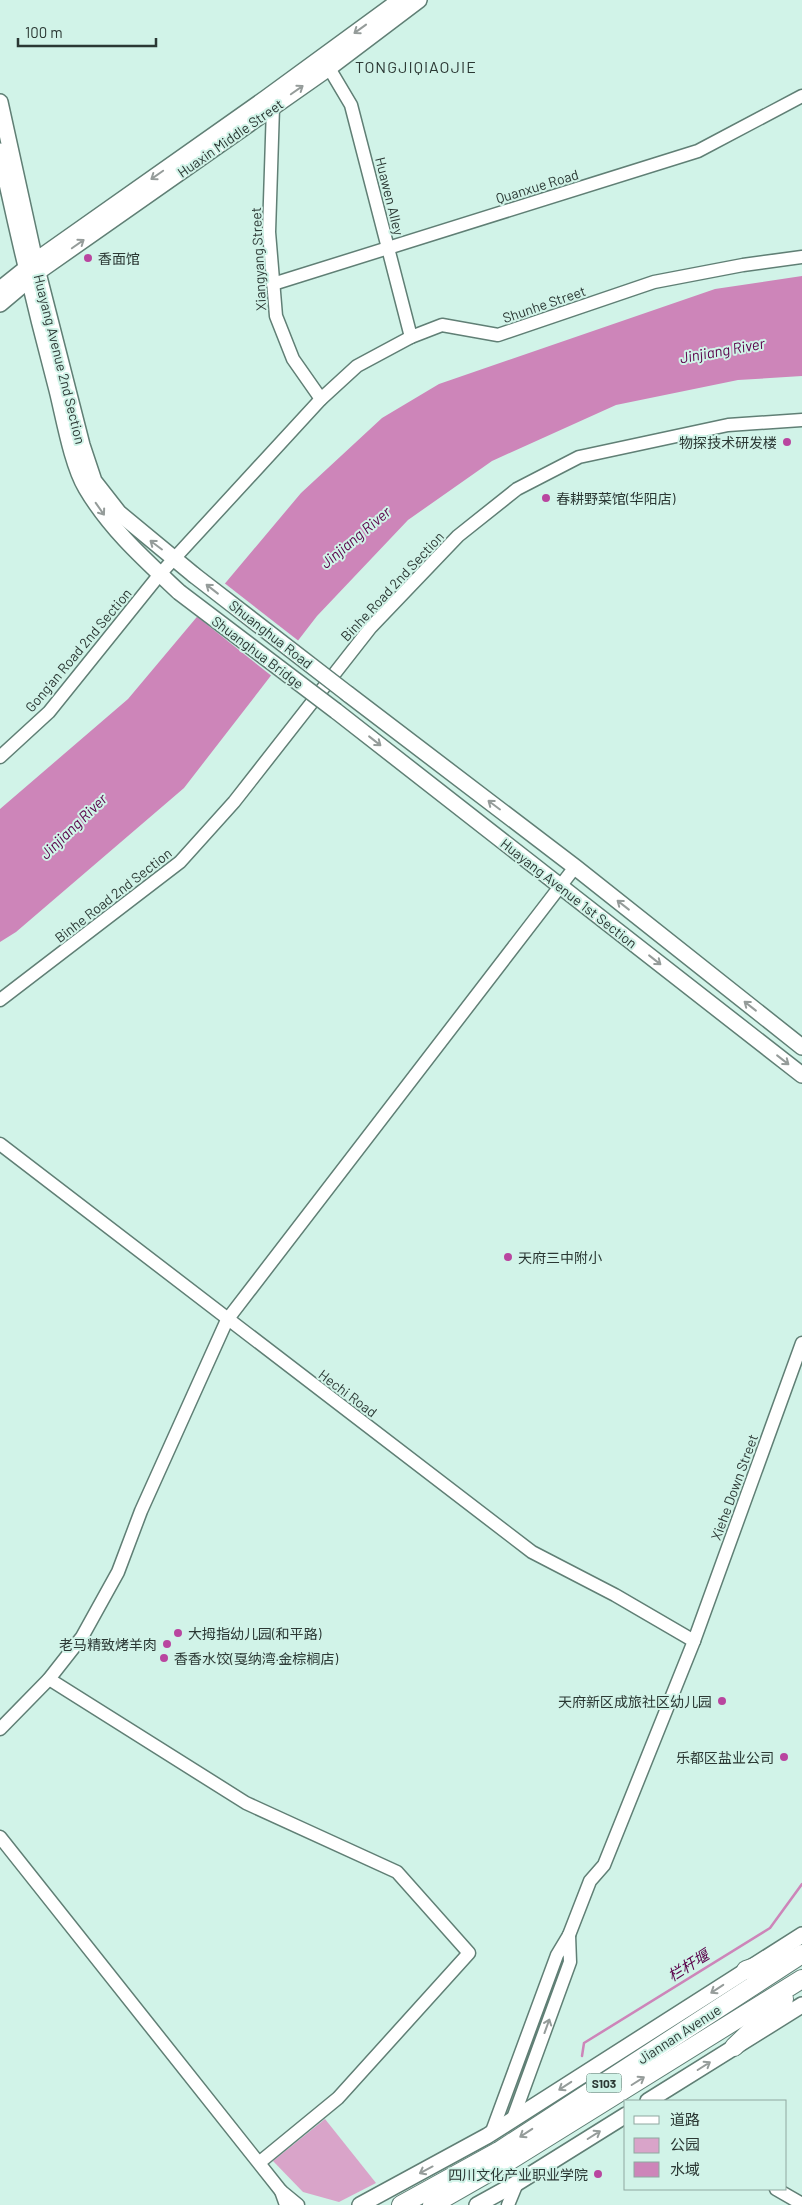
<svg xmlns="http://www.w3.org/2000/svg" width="802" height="2205" font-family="Barlow,'Noto Sans SC',sans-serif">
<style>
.green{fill:#d9a4c9}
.water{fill:#cd85b9}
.pier{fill:#d1f3e8}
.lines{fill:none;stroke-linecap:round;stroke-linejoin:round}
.stream{stroke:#cd85b9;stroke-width:2.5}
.minor-casing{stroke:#607f75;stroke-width:15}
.major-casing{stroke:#607f75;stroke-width:18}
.highway-casing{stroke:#607f75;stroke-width:20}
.minor{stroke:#fff;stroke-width:12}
.major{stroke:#fff;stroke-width:15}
.highway{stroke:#fff;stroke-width:18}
.major-bridge-casing{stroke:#607f75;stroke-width:18;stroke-linecap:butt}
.major-bridge{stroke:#fff;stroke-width:15}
.oneway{stroke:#959c9a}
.poi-dot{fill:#b9459f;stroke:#d1f3e8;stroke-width:2}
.labels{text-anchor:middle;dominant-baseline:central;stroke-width:4;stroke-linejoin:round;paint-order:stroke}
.shield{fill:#d1f3e8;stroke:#5d706a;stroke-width:1}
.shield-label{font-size:12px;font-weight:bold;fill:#2b3834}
.street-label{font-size:14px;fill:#2b3834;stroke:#d1f3e8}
.poi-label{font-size:14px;fill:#2b3834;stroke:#d1f3e8;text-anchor:start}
.water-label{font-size:15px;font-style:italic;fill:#5a004a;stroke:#d1f3e8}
.quarter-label{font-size:16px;letter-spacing:1px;fill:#2b3834;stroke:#d1f3e8}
</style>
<rect width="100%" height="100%" fill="#d1f3e8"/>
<polygon class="green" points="325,2119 376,2183 339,2202 303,2192 273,2161"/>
<polygon class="water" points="802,276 802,376 738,380 616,405 492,461 408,520 317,616 184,788 16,932 0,942 0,809 128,699 301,493 382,418 439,384 715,289"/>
<polygon class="pier" points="223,582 300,642 273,677 195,615"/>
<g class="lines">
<polyline class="stream" points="582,2056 584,2043 770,1928 802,1884"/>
<defs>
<g id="minor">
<polyline points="329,68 351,105 411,337"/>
<polyline points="273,107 269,232 276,316 293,359 321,399"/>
<polyline points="273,284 698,151 802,96"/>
<polyline points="0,757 49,712 160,574 321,399 357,366 411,337 442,325 498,335 654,282 743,265 802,257"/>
<polyline points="0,1000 180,862 234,802 371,627 458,536 517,489 579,457 728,425 802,420"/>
<polyline points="0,1144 532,1552 615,1595 694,1641"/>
<polyline points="49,1679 246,1803 397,1872 469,1953 338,2098 260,2162"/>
<polyline points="0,1729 49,1679 82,1637 118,1572 141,1511 227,1320 575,867"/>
<polyline points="0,1837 281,2191"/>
<polyline points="569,1935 590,1881 604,1865 694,1641 802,1343"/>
<polyline points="491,2134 557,1955 569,1935 570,1962 512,2121"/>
<polyline points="776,2189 802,2204"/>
<polyline points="286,2205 281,2191 298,2205"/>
<polyline points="508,2205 517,2183"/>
</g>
<g id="major">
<polyline points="0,102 35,261 82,445 94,481 119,513 194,575"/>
<path d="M0,151C17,231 36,311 57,390C64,418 72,465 86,488C110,529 145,560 179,592"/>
<polyline points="0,289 35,261 266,98 400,0"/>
<polyline points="0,304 38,272 329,68 419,0"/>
<polyline points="348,694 575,867 802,1047"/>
<polyline points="336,711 802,1075"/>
<polyline points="648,2101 802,2005"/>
<polyline points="360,2205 487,2136 802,1935"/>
<polyline points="477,2205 517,2183 626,2115"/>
</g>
<g id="highway">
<polyline points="746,1970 787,1956"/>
<polyline points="734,2047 784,1999"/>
<polyline points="401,2205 499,2151 802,1954"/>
<polyline points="432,2205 509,2161 802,1979"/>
</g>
</defs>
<use href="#minor" class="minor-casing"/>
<use href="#major" class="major-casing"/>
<use href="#highway" class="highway-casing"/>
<use href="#minor" class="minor"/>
<use href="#major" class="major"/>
<use href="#highway" class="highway"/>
<defs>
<g id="major-bridge">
<polyline points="194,575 348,694"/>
<polyline points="179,592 336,711"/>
</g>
</defs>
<use href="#major-bridge" class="major-bridge-casing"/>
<use href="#major-bridge" class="major-bridge"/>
</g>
<defs><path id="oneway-shaft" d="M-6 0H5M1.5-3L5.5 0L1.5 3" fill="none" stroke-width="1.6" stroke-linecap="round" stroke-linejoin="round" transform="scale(1.25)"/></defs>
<g class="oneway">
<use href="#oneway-shaft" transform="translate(360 29) rotate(144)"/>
<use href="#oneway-shaft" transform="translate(297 90) rotate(-35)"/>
<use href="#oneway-shaft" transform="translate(157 175) rotate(145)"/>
<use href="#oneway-shaft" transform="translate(78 244) rotate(-35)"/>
<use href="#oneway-shaft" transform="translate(100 509) rotate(55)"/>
<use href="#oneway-shaft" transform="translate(156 545) rotate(-143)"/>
<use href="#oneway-shaft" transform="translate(212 589) rotate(-142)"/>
<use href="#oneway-shaft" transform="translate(375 741) rotate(38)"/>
<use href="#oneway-shaft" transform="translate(494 805) rotate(-143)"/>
<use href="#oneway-shaft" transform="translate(623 905) rotate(-142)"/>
<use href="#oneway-shaft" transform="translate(655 960) rotate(38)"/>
<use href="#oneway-shaft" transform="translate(750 1006) rotate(-142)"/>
<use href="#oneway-shaft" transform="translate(783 1060) rotate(38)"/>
<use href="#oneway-shaft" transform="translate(717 1989) rotate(147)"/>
<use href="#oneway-shaft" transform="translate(547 2026) rotate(-70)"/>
<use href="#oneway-shaft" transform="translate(704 2066) rotate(-32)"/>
<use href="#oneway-shaft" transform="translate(638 2081) rotate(-32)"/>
<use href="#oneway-shaft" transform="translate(565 2086) rotate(147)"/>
<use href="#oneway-shaft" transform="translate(526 2133) rotate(147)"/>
<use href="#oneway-shaft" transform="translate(594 2135) rotate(-32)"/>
<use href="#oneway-shaft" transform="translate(426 2170) rotate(152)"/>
</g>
<g class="poi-dot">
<circle cx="88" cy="258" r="5"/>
<circle cx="787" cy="442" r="5"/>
<circle cx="546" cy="498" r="5"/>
<circle cx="508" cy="1257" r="5"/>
<circle cx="178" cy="1633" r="5"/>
<circle cx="167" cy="1644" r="5"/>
<circle cx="164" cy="1658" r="5"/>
<circle cx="722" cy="1701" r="5"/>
<circle cx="784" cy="1757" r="5"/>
<circle cx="598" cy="2174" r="5"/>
</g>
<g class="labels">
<rect class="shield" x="586.5" y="2073.5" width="35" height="19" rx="4"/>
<g class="shield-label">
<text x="604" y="2083">S103</text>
</g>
<g class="street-label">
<text transform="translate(230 138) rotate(-35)">Huaxin Middle Street</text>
<text transform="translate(537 186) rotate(-17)">Quanxue Road</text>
<text transform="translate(390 196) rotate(76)">Huawen Alley</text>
<text transform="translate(258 259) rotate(-93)">Xiangyang Street</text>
<text transform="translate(544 304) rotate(-19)">Shunhe Street</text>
<text transform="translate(60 359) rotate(76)">Huayang Avenue 2nd Section</text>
<text transform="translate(392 586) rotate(-47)">Binhe Road 2nd Section</text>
<text transform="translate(271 634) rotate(38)">Shuanghua Road</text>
<text transform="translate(78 650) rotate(-50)">Gong'an Road 2nd Section</text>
<text transform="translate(258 652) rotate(37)">Shuanghua Bridge</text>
<text transform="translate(569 893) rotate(38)">Huayang Avenue 1st Section</text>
<text transform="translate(113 895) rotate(-38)">Binhe Road 2nd Section</text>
<text transform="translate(348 1393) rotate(37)">Hechi Road</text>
<text transform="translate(734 1487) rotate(-70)">Xiehe Down Street</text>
<text transform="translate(679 2034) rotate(-33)">Jiannan Avenue</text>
</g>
<g class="poi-label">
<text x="98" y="258">香面馆</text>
<text x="777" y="442" text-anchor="end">物探技术研发楼</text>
<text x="556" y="498">春耕野菜馆(华阳店)</text>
<text x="518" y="1257">天府三中附小</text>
<text x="188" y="1633">大拇指幼儿园(和平路)</text>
<text x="157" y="1644" text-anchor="end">老马精致烤羊肉</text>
<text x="174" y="1658">香香水饺(戛纳湾·金棕榈店)</text>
<text x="712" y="1701" text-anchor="end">天府新区成旅社区幼儿园</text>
<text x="774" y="1757" text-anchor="end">乐都区盐业公司</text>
<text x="588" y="2174" text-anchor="end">四川文化产业职业学院</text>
</g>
<g class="water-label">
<text transform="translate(722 350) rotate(-10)">Jinjiang River</text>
<text transform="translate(355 537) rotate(-40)">Jinjiang River</text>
<text transform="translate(73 826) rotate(-44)">Jinjiang River</text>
<text transform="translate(688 1965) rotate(-32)">栏杆堰</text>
</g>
<g class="quarter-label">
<text x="416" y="66">TONGJIQIAOJIE</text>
</g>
</g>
<rect x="624" y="2100" width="162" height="90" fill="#d1f3e8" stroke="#8fa8a0"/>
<rect x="634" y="2116" width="25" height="8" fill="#ffffff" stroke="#8fa8a0"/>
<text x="670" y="2125" font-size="15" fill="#2b3834">道路</text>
<rect x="634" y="2138" width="25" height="15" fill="#d9a4c9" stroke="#8fa8a0"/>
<text x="670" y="2150" font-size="15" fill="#2b3834">公园</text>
<rect x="634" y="2162" width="25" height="15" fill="#cd85b9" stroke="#8fa8a0"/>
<text x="670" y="2175" font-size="15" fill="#2b3834">水域</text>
<path d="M18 38v8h138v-8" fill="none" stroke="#2b3834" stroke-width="2.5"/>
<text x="25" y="38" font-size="15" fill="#2b3834" stroke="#d1f3e8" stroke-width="4" paint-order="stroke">100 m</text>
</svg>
